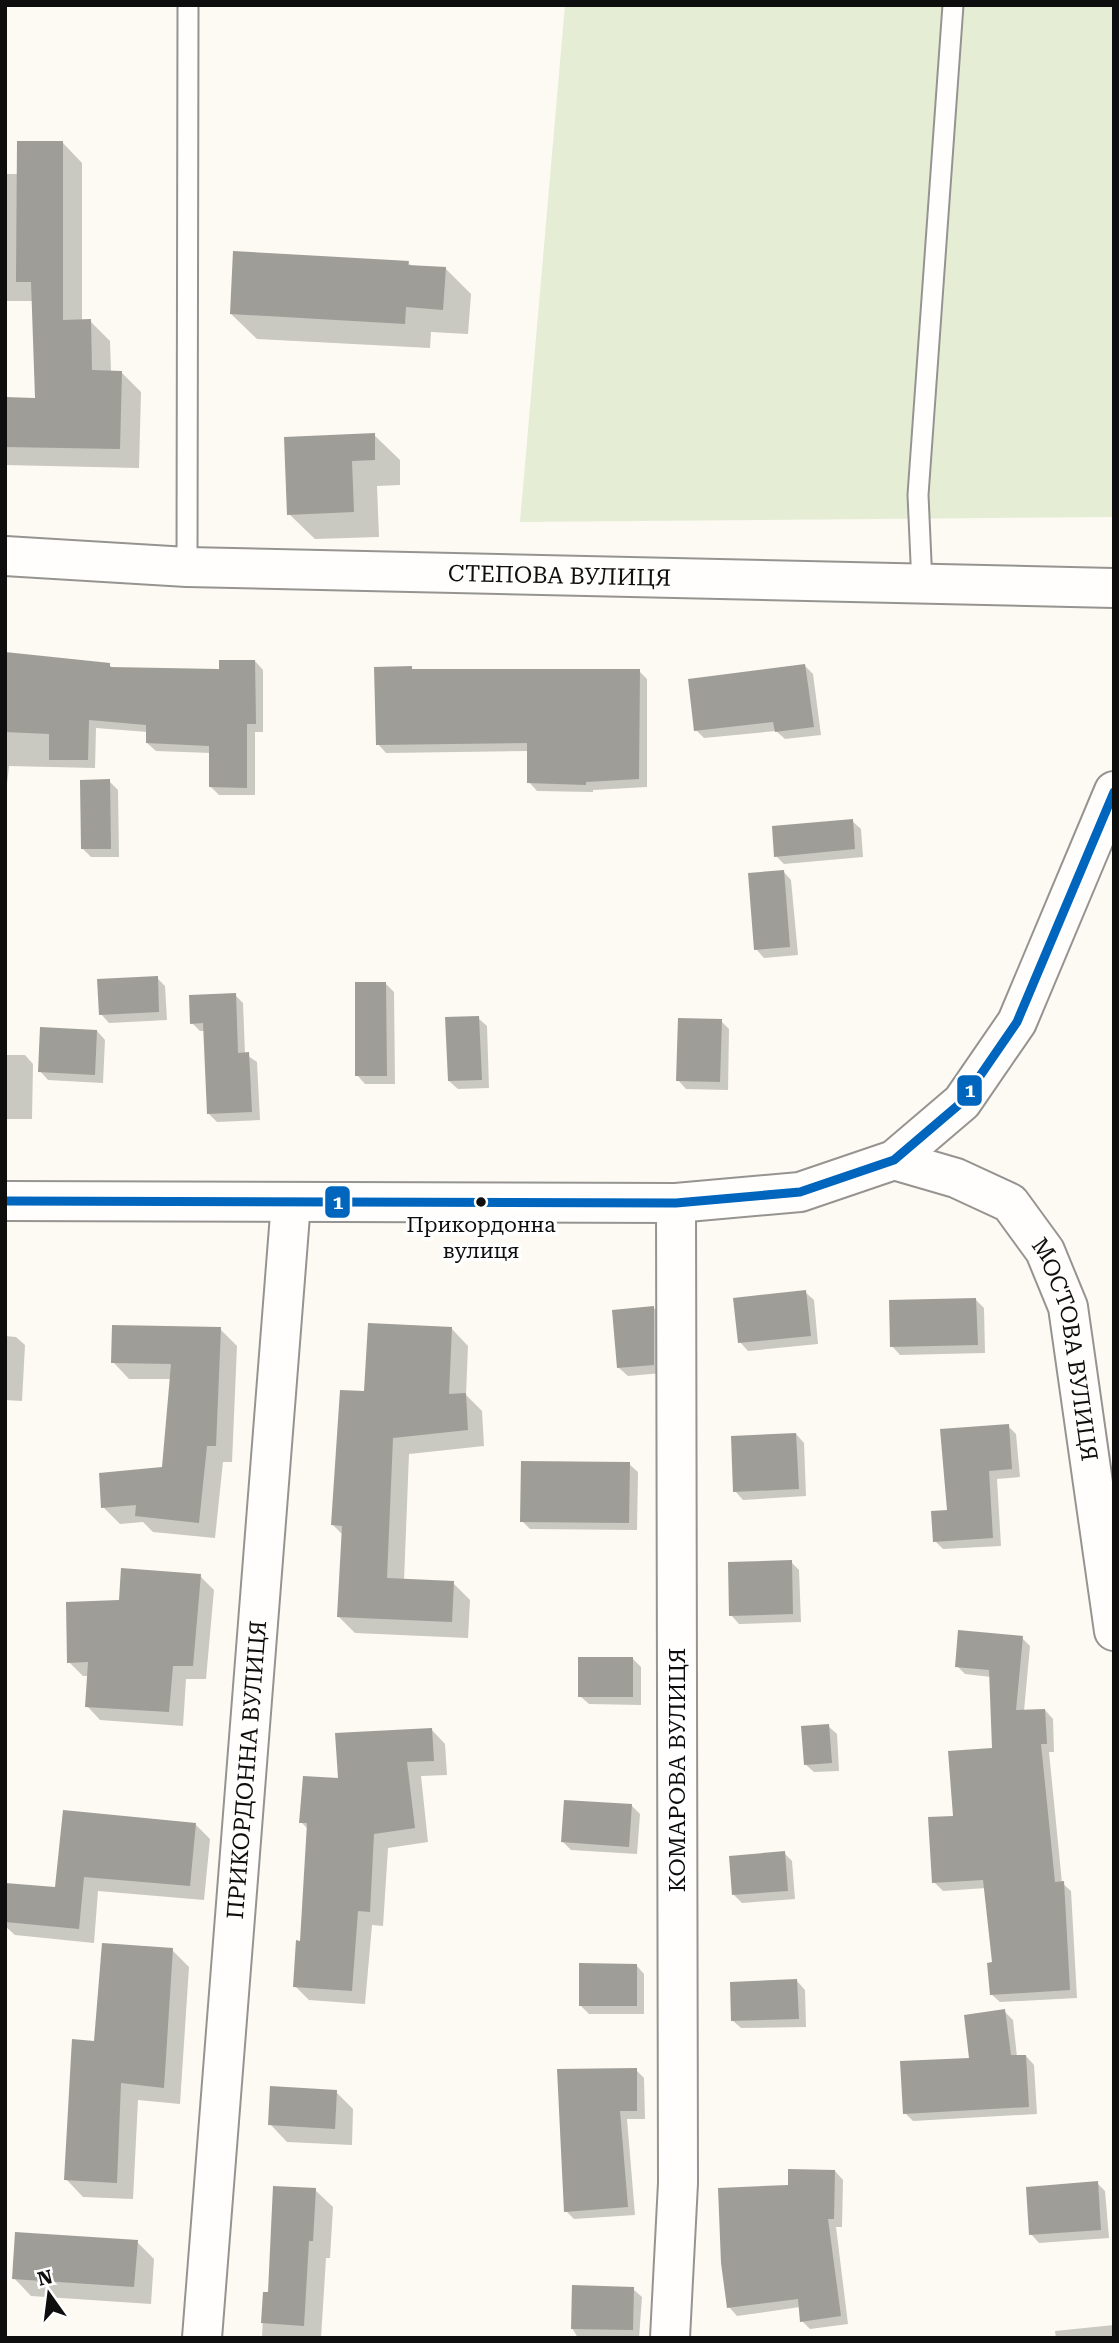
<svg xmlns="http://www.w3.org/2000/svg" width="1119" height="2343" font-family="'Roboto Serif',serif">
<style>
.cemetery{fill:#e5eed5}
.shadow{fill:#0003}
.building{fill:#9f9d98}
.lines{fill:none;stroke-linecap:round;stroke-linejoin:round}
.service-casing{stroke:#959491;stroke-width:23}
.minor-casing{stroke:#959491;stroke-width:42}
.tertiary-casing{stroke:#959491;stroke-width:42}
.service{stroke:#fffefd;stroke-width:19}
.minor{stroke:#fffefd;stroke-width:38}
.tertiary{stroke:#fffefd;stroke-width:38}
.bus-1-casing{stroke:#fff;stroke-width:14}
.bus-1{stroke:#0065bd;stroke-width:9}
.bus-dot{fill:#0e0e0e;stroke:#fff;stroke-width:2.5}
.labels{text-anchor:middle;dominant-baseline:central;stroke-width:7;stroke-linejoin:round;paint-order:stroke}
.bus-label{font-size:21px;fill:#0e0e0e;stroke:#fff}
.street-label{font-size:23px;fill:#0e0e0e;stroke:#fff}
.line-badge{stroke:#fff;stroke-width:2.5}
.badge-label{font-size:19px;text-anchor:middle;font-weight:bold;fill:#fff}
</style>
<rect width="100%" height="100%" fill="#fcfaf2"/>
<polygon class="cemetery" points="565,5 1114,5 1114,517 520,522"/>
<g class="shadow">
<polygon points="63,143 82,163 82,321 90,321 110,341 111,372 121,372 141,392 139,468 5,465 5,399 37,400 33,301 5,301 5,174 18,174"/>
<polygon points="408,262 412,267 445,268 471,294 468,334 431,332 430,348 257,339 231,314"/>
<polygon points="374,435 400,460 400,485 377,486 379,537 315,539 289,514"/>
<polygon points="5,655 109,665 113,668 221,671 255,661 263,670 263,732 255,732 255,795 219,795 211,787 211,753 156,751 147,743 148,732 96,728 95,768 9,766 5,802"/>
<polygon points="805,666 813,674 821,735 785,739 776,731 704,738 696,730"/>
<polygon points="376,669 639,671 647,679 647,787 593,790 593,792 537,791 529,782 529,751 386,753 378,744"/>
<polygon points="109,781 118,790 119,857 91,857 83,849"/>
<polygon points="852,821 861,829 863,857 784,864 776,856"/>
<polygon points="783,871 791,880 798,955 764,958 756,949"/>
<polygon points="157,978 165,986 167,1020 109,1023 101,1014"/>
<polygon points="386,984 394,992 395,1084 365,1084 357,1075"/>
<polygon points="235,995 243,1003 245,1054 257,1062 260,1120 217,1122 209,1114 205,1031 200,1031 192,1023"/>
<polygon points="478,1018 487,1026 489,1088 458,1089 449,1081"/>
<polygon points="721,1021 729,1029 728,1090 686,1089 678,1080"/>
<polygon points="97,1031 105,1040 103,1083 48,1080 40,1071"/>
<polygon points="5,1055 25,1055 33,1064 32,1119 5,1119"/>
<polygon points="805,1292 814,1300 818,1344 748,1351 740,1342"/>
<polygon points="976,1300 984,1308 985,1353 900,1355 892,1346"/>
<polygon points="654,1308 662,1316 662,1373 628,1376 619,1368"/>
<polygon points="220,1329 237,1346 232,1462 223,1462 215,1538 153,1532 143,1522 120,1524 103,1507 164,1469 171,1379 129,1379 113,1362"/>
<polygon points="452,1329 468,1346 466,1395 482,1411 484,1446 409,1454 404,1581 453,1583 470,1600 468,1638 355,1633 338,1616 343,1535 333,1525 365,1393"/>
<polygon points="5,1336 16,1337 25,1345 22,1401 5,1400"/>
<polygon points="1008,1426 1016,1434 1020,1477 997,1479 1001,1546 943,1549 935,1541 949,1512"/>
<polygon points="796,1434 804,1443 806,1496 743,1500 735,1491"/>
<polygon points="629,1464 638,1472 637,1530 530,1529 522,1521"/>
<polygon points="791,1562 799,1570 801,1622 739,1624 731,1615"/>
<polygon points="200,1576 214,1590 206,1679 186,1679 183,1726 100,1720 87,1706 88,1676 83,1676 69,1662 120,1602"/>
<polygon points="1022,1638 1030,1646 1024,1711 1045,1710 1053,1719 1054,1752 1049,1752 1062,1883 1071,1891 1077,1998 1000,2002 991,1994 994,1964 986,1888 943,1891 934,1882 955,1817 993,1749 991,1677 965,1674 957,1666"/>
<polygon points="633,1659 641,1667 641,1705 589,1704 580,1696"/>
<polygon points="828,1726 837,1734 839,1771 814,1772 805,1764"/>
<polygon points="431,1729 445,1744 447,1775 421,1776 428,1842 388,1848 383,1926 372,1925 365,2004 309,2000 295,1986 302,1942 308,1829 301,1822 340,1780"/>
<polygon points="632,1806 640,1814 637,1854 571,1850 563,1842"/>
<polygon points="195,1824 210,1839 204,1900 98,1891 94,1943 15,1935 5,1926 5,1884 57,1889"/>
<polygon points="784,1853 792,1861 795,1899 742,1903 734,1895"/>
<polygon points="172,1950 189,1967 180,2104 138,2100 133,2199 83,2197 66,2179 96,2043"/>
<polygon points="636,1965 644,1974 644,2014 589,2014 581,2006"/>
<polygon points="797,1981 805,1990 806,2027 741,2028 732,2020"/>
<polygon points="1004,2011 1013,2020 1017,2057 1026,2056 1034,2065 1037,2114 913,2121 905,2113 971,2059"/>
<polygon points="636,2070 644,2078 645,2119 627,2119 635,2215 574,2219 566,2211"/>
<polygon points="336,2092 353,2109 352,2145 287,2142 270,2124"/>
<polygon points="835,2171 843,2180 842,2227 836,2227 848,2324 810,2329 802,2321 800,2307 737,2316 729,2307 790,2186"/>
<polygon points="1097,2183 1105,2191 1109,2238 1039,2243 1031,2234"/>
<polygon points="315,2190 333,2207 330,2258 326,2258 321,2338 262,2338 264,2294 269,2294"/>
<polygon points="137,2242 154,2259 151,2304 31,2296 14,2278"/>
<polygon points="633,2289 642,2297 639,2338 578,2338 572,2328"/>
<polygon points="1114,2325 1114,2338 1056,2338 1055,2331"/>
</g>
<g class="building">
<polygon points="17,141 63,141 63,320 91,319 92,370 122,371 120,449 5,447 5,397 35,398 31,282 16,282"/>
<polygon points="233,251 409,261 408,265 446,267 443,310 406,307 405,324 230,314"/>
<polygon points="375,433 375,460 352,461 354,512 287,515 284,437"/>
<polygon points="5,652 110,663 110,667 219,669 219,660 255,660 256,724 247,724 247,788 209,787 209,746 146,743 146,725 89,720 88,760 49,760 49,734 5,732"/>
<polygon points="805,664 814,727 775,732 773,722 694,731 688,679"/>
<polygon points="412,666 412,669 640,669 639,779 586,782 586,785 527,783 527,743 376,745 374,667"/>
<polygon points="110,779 111,849 81,849 80,780"/>
<polygon points="853,819 855,849 774,857 772,826"/>
<polygon points="784,870 790,947 754,950 748,873"/>
<polygon points="158,976 159,1012 99,1015 97,979"/>
<polygon points="355,982 386,982 387,1076 355,1076"/>
<polygon points="236,993 238,1053 249,1052 252,1112 207,1114 203,1023 190,1024 189,995"/>
<polygon points="479,1016 482,1080 448,1081 445,1017"/>
<polygon points="678,1018 722,1019 720,1082 676,1081"/>
<polygon points="40,1027 97,1030 95,1075 38,1072"/>
<polygon points="806,1290 811,1336 738,1343 733,1298"/>
<polygon points="976,1298 978,1345 890,1347 889,1300"/>
<polygon points="654,1306 654,1365 617,1368 612,1310"/>
<polygon points="368,1323 452,1327 449,1394 466,1393 468,1430 393,1438 387,1578 454,1581 452,1622 337,1617 342,1526 331,1525 340,1390 364,1391"/>
<polygon points="112,1325 221,1327 216,1446 207,1446 199,1523 135,1516 136,1505 101,1508 99,1473 162,1467 171,1364 111,1363"/>
<polygon points="1009,1424 1012,1469 989,1471 993,1538 933,1542 931,1511 947,1510 940,1429"/>
<polygon points="796,1433 799,1489 733,1492 731,1436"/>
<polygon points="521,1461 630,1462 629,1523 520,1522"/>
<polygon points="792,1560 793,1614 729,1616 728,1562"/>
<polygon points="121,1568 201,1574 193,1666 173,1666 169,1712 85,1707 88,1662 67,1663 66,1602 119,1600"/>
<polygon points="958,1630 1023,1636 1016,1710 1045,1709 1047,1744 1041,1744 1055,1882 1064,1881 1070,1990 990,1995 987,1963 992,1962 983,1880 932,1883 928,1817 953,1816 948,1751 992,1748 989,1670 955,1667"/>
<rect x="578" y="1657" width="55" height="40"/>
<polygon points="829,1724 832,1763 804,1765 801,1726"/>
<polygon points="432,1728 434,1761 407,1762 415,1828 374,1834 370,1912 358,1911 352,1991 293,1987 296,1940 300,1941 307,1823 299,1823 303,1776 338,1778 335,1733"/>
<polygon points="564,1800 632,1804 629,1847 561,1842"/>
<polygon points="63,1810 196,1823 190,1886 84,1877 79,1929 5,1922 5,1883 55,1887"/>
<polygon points="785,1851 788,1891 732,1895 729,1856"/>
<polygon points="102,1943 173,1948 164,2088 121,2083 117,2183 64,2180 72,2039 94,2041"/>
<polygon points="579,1963 637,1964 637,2006 579,2006"/>
<polygon points="797,1979 799,2019 731,2021 730,1982"/>
<polygon points="1005,2009 1011,2055 1026,2055 1029,2107 903,2114 900,2061 969,2058 964,2015"/>
<polygon points="637,2068 637,2111 620,2111 628,2207 564,2212 557,2069"/>
<polygon points="270,2086 337,2090 335,2129 268,2125"/>
<polygon points="788,2169 835,2170 834,2219 828,2219 841,2316 800,2322 798,2299 727,2308 721,2263 718,2188 788,2185"/>
<polygon points="1098,2181 1101,2230 1029,2235 1026,2187"/>
<polygon points="273,2186 316,2188 313,2241 309,2241 304,2326 261,2323 263,2292 268,2292"/>
<polygon points="15,2232 138,2240 134,2287 12,2279"/>
<polygon points="572,2285 634,2287 633,2330 571,2329"/>
</g>
<g class="lines">
<defs>
<g id="service">
<polyline points="187,567 188,5"/>
<polyline points="922,584 918,495 953,5"/>
</g>
<g id="minor">
<path id="s1" d="M5,556L187,567L1114,588"/>
<path id="s2" d="M202,2338L291,1202"/>
<polyline points="670,2338 678,2183 676,1203"/>
</g>
<g id="tertiary">
<path id="s3" d="M894,1160L956,1178L1010,1203L1045,1251L1068,1307L1114,1631"/>
<polyline points="5,1201 676,1203 800,1192 894,1160 962,1102 1017,1022 1114,791"/>
</g>
</defs>
<use href="#service" class="service-casing"/>
<use href="#minor" class="minor-casing"/>
<use href="#tertiary" class="tertiary-casing"/>
<use href="#service" class="service"/>
<use href="#minor" class="minor"/>
<use href="#tertiary" class="tertiary"/>
<defs>
<polyline id="bus-1" points="5,1201 676,1203 800,1192 894,1160 962,1102 1017,1022 1114,792"/>
</defs>
<use href="#bus-1" class="bus-1-casing"/>
<use href="#bus-1" class="bus-1"/>
</g>
<circle class="bus-dot" cx="481" cy="1202" r="6"/>
<g class="labels">
<g class="bus-label">
<text x="481" y="1225">Прикордонна<tspan x="481" dy="26">вулиця</tspan></text>
</g>
<g class="street-label">
<text stroke="none"><textPath href="#s1" startOffset="555">СТЕПОВА ВУЛИЦЯ</textPath></text>
<text stroke="none"><textPath href="#s3" startOffset="285">МОСТОВА ВУЛИЦЯ</textPath></text>
<text stroke="none"><textPath href="#s2" startOffset="570">ПРИКОРДОННА ВУЛИЦЯ</textPath></text>
<text transform="translate(677 1770) rotate(-90)">КОМАРОВА ВУЛИЦЯ</text>
</g>
</g>
<g class="line-badge">
<rect x="956" y="1074" width="27" height="33" rx="7" fill="#0065bd"/>
<rect x="324" y="1185" width="27" height="34" rx="7" fill="#0065bd"/>
</g>
<g class="badge-label">
<text x="970" y="1097">1</text>
<text x="338" y="1209">1</text>
</g>
<rect width="1119" height="2343" fill="none" stroke="#0e0e0e" stroke-width="14"/>
<g transform="translate(49 2294) rotate(346)" stroke="#ffffff" stroke-width="5" paint-order="stroke">
<path d="M0-5L12 26L0 18L-12 26Z" fill="#0e0e0e"/>
<text y="-10" font-size="19" font-weight="bold" text-anchor="middle" fill="#0e0e0e">N</text>
</g>
</svg>
